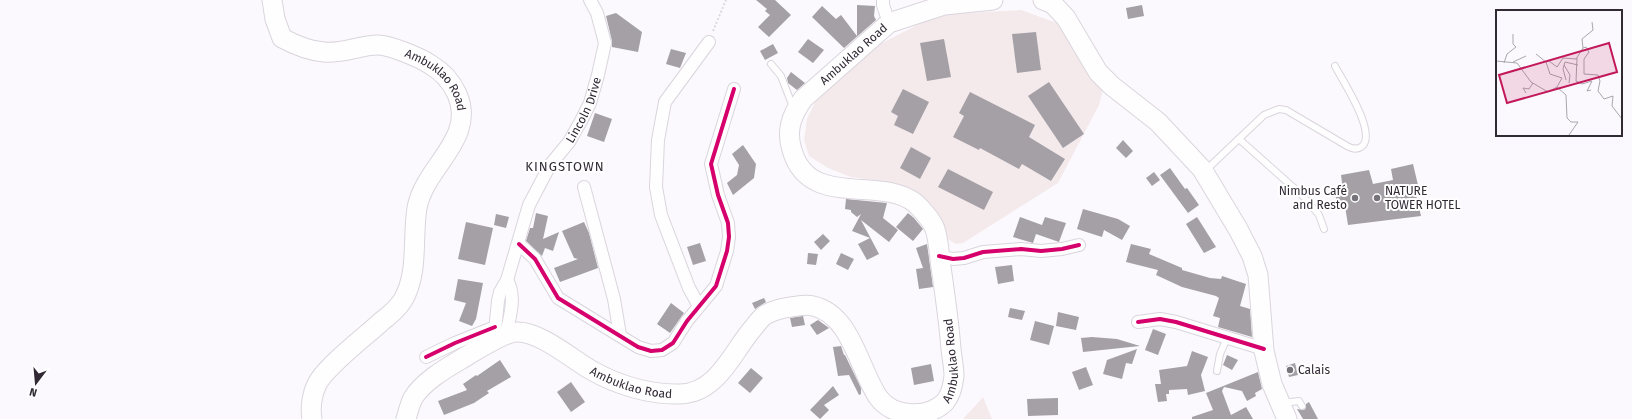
<svg xmlns="http://www.w3.org/2000/svg" width="1632" height="419" font-family="'Fira Sans',sans-serif">
<style>
.industrial{fill:#f4eaec}
.building{fill:#a4a0a6}
.lines{fill:none;stroke-linecap:round;stroke-linejoin:round}
.lane-casing{stroke:#dad5dd;stroke-width:8}
.street-casing{stroke:#dad5dd;stroke-width:14}
.primary-casing{stroke:#dad5dd;stroke-width:21}
.path{stroke:#dcdadc;stroke-width:2;stroke-dasharray:2 2;stroke-linecap:butt}
.lane{stroke:#fefeff;stroke-width:6}
.street{stroke:#fefeff;stroke-width:12}
.primary{stroke:#fefeff;stroke-width:19}
.cycleway-casing{stroke:#fff;stroke-width:6}
.cycleway{stroke:#d6006c;stroke-width:4}
.poi-dot{fill:#78727a;stroke:#fff;stroke-width:1.5}
.labels{text-anchor:middle;dominant-baseline:central;stroke-width:4;stroke-linejoin:round;paint-order:stroke}
.street-label{font-size:12px;fill:#312934;stroke:#fff}
.poi-label{font-size:12px;fill:#312934;stroke:#fff;text-anchor:start}
.neighbourhood-label{font-size:13px;letter-spacing:1px;fill:#312934;stroke:#fff}
.inset-road{fill:none;stroke:#aaa6ad;stroke-width:1}
.view{fill:#c2185b;fill-opacity:0.15;stroke:#c2185b;stroke-width:2}
.inset-edge{fill:none;stroke:#312934;stroke-width:2}
</style>
<rect width="100%" height="100%" fill="#fbf9fd"/>
<g class="industrial">
<polygon points="1021,10 1060,24 1103,90 1099,105 1058,183 963,243 956,244 949,240 919,195 894,183 851,177 828,168 809,156 804,140 807,119 817,98 852,64 880,44 921,23 946,14"/>
<polygon points="983,397 992,419 963,419"/>
</g>
<g class="building">
<polygon points="756,0 775,0 791,15 769,37 758,27 770,15 765,11 767,9"/>
<polygon points="857,5 875,6 874,16 876,20 844,48 812,17 822,6 836,19 841,15 857,36"/>
<polygon points="1142,5 1144,16 1128,19 1126,8"/>
<polygon points="616,13 642,32 638,52 612,47 612,41 606,16"/>
<polygon points="1036,32 1041,70 1017,73 1012,34"/>
<polygon points="808,39 824,50 813,63 798,52"/>
<polygon points="944,39 951,77 927,81 920,43"/>
<polygon points="773,44 778,53 765,60 760,51"/>
<polygon points="671,49 686,53 680,68 666,64"/>
<polygon points="791,72 805,83 797,90 788,83 787,78"/>
<polygon points="1049,82 1084,134 1063,148 1028,96"/>
<polygon points="903,89 929,102 913,134 894,125 898,116 891,112"/>
<polygon points="970,92 1035,125 1029,137 1065,159 1051,181 1022,164 1019,169 980,148 979,150 953,137 964,116 959,113"/>
<polygon points="595,113 612,119 604,142 587,136"/>
<polygon points="1123,140 1133,151 1126,158 1116,148"/>
<polygon points="743,145 756,164 754,178 733,195 727,183 737,175 739,165 732,154"/>
<polygon points="911,147 931,158 920,179 900,168"/>
<polygon points="1413,164 1418,185 1414,186 1421,216 1348,225 1345,206 1337,207 1335,190 1343,190 1341,175 1369,170 1373,184 1393,180 1391,169"/>
<polygon points="1170,168 1185,189 1187,188 1199,205 1188,213 1160,175"/>
<polygon points="948,169 993,192 984,210 938,187"/>
<polygon points="1154,172 1160,180 1152,186 1146,178"/>
<polygon points="846,199 887,203 883,218 898,230 889,242 861,220 879,254 867,260 858,244 870,238 852,231 861,214 857,217 851,212 851,210 845,209"/>
<polygon points="1083,209 1118,219 1130,226 1122,240 1104,230 1102,237 1077,229"/>
<polygon points="536,213 548,216 543,239 559,232 553,251 545,248 542,256 526,241 530,228 533,228"/>
<polygon points="908,213 914,218 923,229 913,241 896,227"/>
<polygon points="496,214 509,217 506,228 494,225"/>
<polygon points="1020,217 1042,225 1045,217 1066,223 1059,242 1036,234 1033,243 1013,237"/>
<polygon points="1197,217 1216,247 1204,253 1186,224"/>
<polygon points="466,222 493,228 485,265 458,259"/>
<polygon points="584,222 589,233 598,268 560,282 554,268 578,259 574,258 562,231"/>
<polygon points="823,234 830,241 821,250 814,242"/>
<polygon points="700,243 706,261 693,265 687,247"/>
<polygon points="927,244 933,287 919,289 916,269 923,268 916,248"/>
<polygon points="1131,244 1151,249 1149,254 1182,268 1182,270 1210,278 1221,279 1222,276 1246,284 1240,306 1250,309 1252,337 1218,327 1220,318 1213,316 1219,298 1216,296 1182,287 1156,275 1158,270 1126,262"/>
<polygon points="808,253 818,254 816,265 807,264"/>
<polygon points="841,253 854,259 848,270 836,264"/>
<polygon points="1012,265 1014,281 998,284 995,267"/>
<polygon points="458,279 483,283 476,319 472,326 459,321 466,303 454,300"/>
<polygon points="764,298 766,302 755,309 752,303"/>
<polygon points="671,303 684,313 670,333 657,324"/>
<polygon points="1010,308 1025,311 1022,320 1008,317"/>
<polygon points="1058,312 1079,317 1076,330 1056,326"/>
<polygon points="803,316 805,325 792,327 790,318"/>
<polygon points="818,320 829,328 817,335 810,325"/>
<polygon points="1035,321 1054,326 1049,345 1030,340"/>
<polygon points="1153,329 1166,334 1158,355 1145,350"/>
<polygon points="1092,337 1117,339 1140,346 1083,352 1081,338"/>
<polygon points="841,346 844,355 845,355 861,388 861,394 859,395 849,375 838,376 833,347"/>
<polygon points="1137,349 1132,364 1126,363 1122,379 1103,374 1107,360"/>
<polygon points="1192,351 1208,357 1201,375 1205,391 1188,395 1187,389 1169,390 1169,394 1166,394 1167,401 1158,402 1155,384 1161,384 1159,370 1187,366"/>
<polygon points="1227,355 1238,360 1232,370 1223,365"/>
<polygon points="500,360 511,377 487,391 489,393 474,403 444,415 438,401 467,390 463,384 476,375 477,376"/>
<polygon points="1295,363 1298,375 1289,377 1286,366"/>
<polygon points="931,364 934,381 914,385 911,368"/>
<polygon points="1086,367 1093,385 1079,390 1072,372"/>
<polygon points="751,368 763,378 750,393 738,383"/>
<polygon points="1258,372 1262,389 1255,393 1256,396 1247,401 1242,391 1224,387 1222,391 1231,415 1246,407 1253,419 1192,419 1192,417 1213,410 1206,393"/>
<polygon points="571,382 585,402 571,412 557,392"/>
<polygon points="833,386 839,395 824,405 829,410 820,419 810,410"/>
<polygon points="1058,398 1058,415 1028,416 1027,399"/>
<polygon points="1309,402 1318,419 1303,419 1297,409 1304,410 1306,408 1306,404"/>
</g>
<g class="lines">
<defs>
<g id="lane">
<polyline points="771,64 781,76 793,107"/>
<polyline points="1239,139 1303,196 1319,215 1324,229"/>
<path d="M1206,170L1264,115L1279,109L1286,110L1347,146C1352,149 1356,150 1361,147C1379,135 1342,80 1335,66"/>
<polyline points="1217,371 1220,354 1227,338"/>
<polyline points="1282,403 1299,401 1302,406"/>
</g>
<g id="street">
<polyline points="883,0 883,5 889,23"/>
<polyline points="584,187 614,299 620,335"/>
<polyline points="519,244 535,259 558,298 638,347 651,351 662,350 673,343 687,321 716,286 727,251 729,237 728,223 718,195 711,164 734,89"/>
<polyline points="939,256 953,259 964,258 983,252 1021,249 1041,251 1062,249 1079,245"/>
<polyline points="699,306 689,288 661,215 656,187 658,140 665,102 709,42"/>
<polyline points="1138,322 1160,319 1176,322 1264,349"/>
<path d="M506,336C509,318 517,297 507,280"/>
<path id="s1" d="M494,341L498,301L500,292L507,280L529,205L550,165L569,142L581,121L590,103L598,75L605,43L597,13L590,0"/>
<polyline points="426,357 455,343 495,327"/>
</g>
<g id="primary">
<path id="s2" d="M272,0L275,19L282,38C295,45 309,51 324,52C342,54 360,45 378,45C390,45 421,58 431,65C443,72 451,81 457,94C477,139 424,167 417,208C412,238 419,272 403,300C398,308 390,315 382,321C366,336 326,366 317,384C312,394 310,408 312,419"/>
<polyline points="1043,0 1053,4 1066,18 1098,72 1112,86 1158,122 1202,169 1238,229 1252,256 1258,275 1264,351 1272,384 1287,419"/>
<path id="s3" d="M406,419C408,412 410,404 413,398C423,382 443,370 460,360C472,353 506,331 518,332C540,332 572,359 591,370C617,385 650,395 680,394C718,393 732,352 754,327C757,323 761,318 765,315C772,311 783,308 791,307C798,306 806,304 813,306C851,314 859,369 878,397C893,418 928,419 945,402C951,395 953,385 954,376C954,368 952,358 951,349C949,322 945,295 941,267C939,255 939,241 935,229C932,221 922,209 915,203C880,175 809,210 792,150C786,131 791,116 803,99L889,23L944,5L993,0"/>
</g>
</defs>
<use href="#lane" class="lane-casing"/>
<use href="#street" class="street-casing"/>
<use href="#primary" class="primary-casing"/>
<polyline class="path" points="713,31 726,0"/>
<use href="#lane" class="lane"/>
<use href="#street" class="street"/>
<use href="#primary" class="primary"/>
<defs>
<g id="cycleway">
<polyline points="519,244 535,259 558,298 638,347 651,351 662,350 673,343 687,321 716,286 727,251 729,237 728,223 718,195 711,164 734,89"/>
<polyline points="939,256 953,259 964,258 983,252 1021,249 1041,251 1062,249 1079,245"/>
<polyline points="1138,322 1160,319 1176,322 1264,349"/>
<polyline points="426,357 455,343 495,327"/>
</g>
</defs>
<use href="#cycleway" class="cycleway-casing"/>
<use href="#cycleway" class="cycleway"/>
</g>
<g class="poi-dot">
<circle cx="1355" cy="198" r="4"/>
<circle cx="1377" cy="198" r="4"/>
<circle cx="1290" cy="370" r="4"/>
</g>
<g class="labels">
<g class="street-label">
<text stroke="none"><textPath href="#s3" startOffset="1159">Ambuklao Road</textPath></text>
<text stroke="none"><textPath href="#s2" startOffset="210">Ambuklao Road</textPath></text>
<text stroke="none"><textPath href="#s1" startOffset="252">Lincoln Drive</textPath></text>
<text stroke="none"><textPath href="#s3" startOffset="728">Ambuklao Road</textPath></text>
<text stroke="none"><textPath href="#s3" startOffset="274">Ambuklao Road</textPath></text>
</g>
<g class="poi-label">
<text x="1347" y="191" text-anchor="end">Nimbus Café<tspan x="1347" dy="14">and Resto</tspan></text>
<text x="1385" y="191">NATURE<tspan x="1385" dy="14">TOWER HOTEL</tspan></text>
<text x="1298" y="370">Calais</text>
</g>
<g class="neighbourhood-label">
<text x="565" y="166">KINGSTOWN</text>
</g>
</g>
<g transform="translate(1496 10)">
<rect width="126" height="126" fill="#fbf9fd"/>
<path class="inset-road" d="M87,38L86,29L97,20L96,12M40,44L50,52M81,48L80,71L86,74L96,71L91,81L95,80M0,51L21,53L35,72L52,82L61,77L66,68L54,64L50,52L53,51L61,57L67,48L80,49L87,38L90,37L93,42L88,49V64L102,65L104,71L102,81L108,89L117,86L116,96L126,109M17,52L30,46M8,53L11,44L20,37L17,34V24M68,55L74,65L73,73M70,70L67,59L69,52L82,55M61,77L70,85L71,108L75,112H82L73,125M30,83L27,78L33,79L37,73"/>
<path class="view" d="M113,33L121,62L11,93L3,65Z"/>
<rect width="126" height="126" class="inset-edge"/>
</g>
<g transform="translate(36 383) rotate(196)" stroke="#ffffff" stroke-width="3" paint-order="stroke">
<path d="M0-3L7 15L0 10L-7 15Z" fill="#312934"/>
<text y="-6" font-size="11" font-weight="bold" text-anchor="middle" fill="#312934">N</text>
</g>
</svg>
